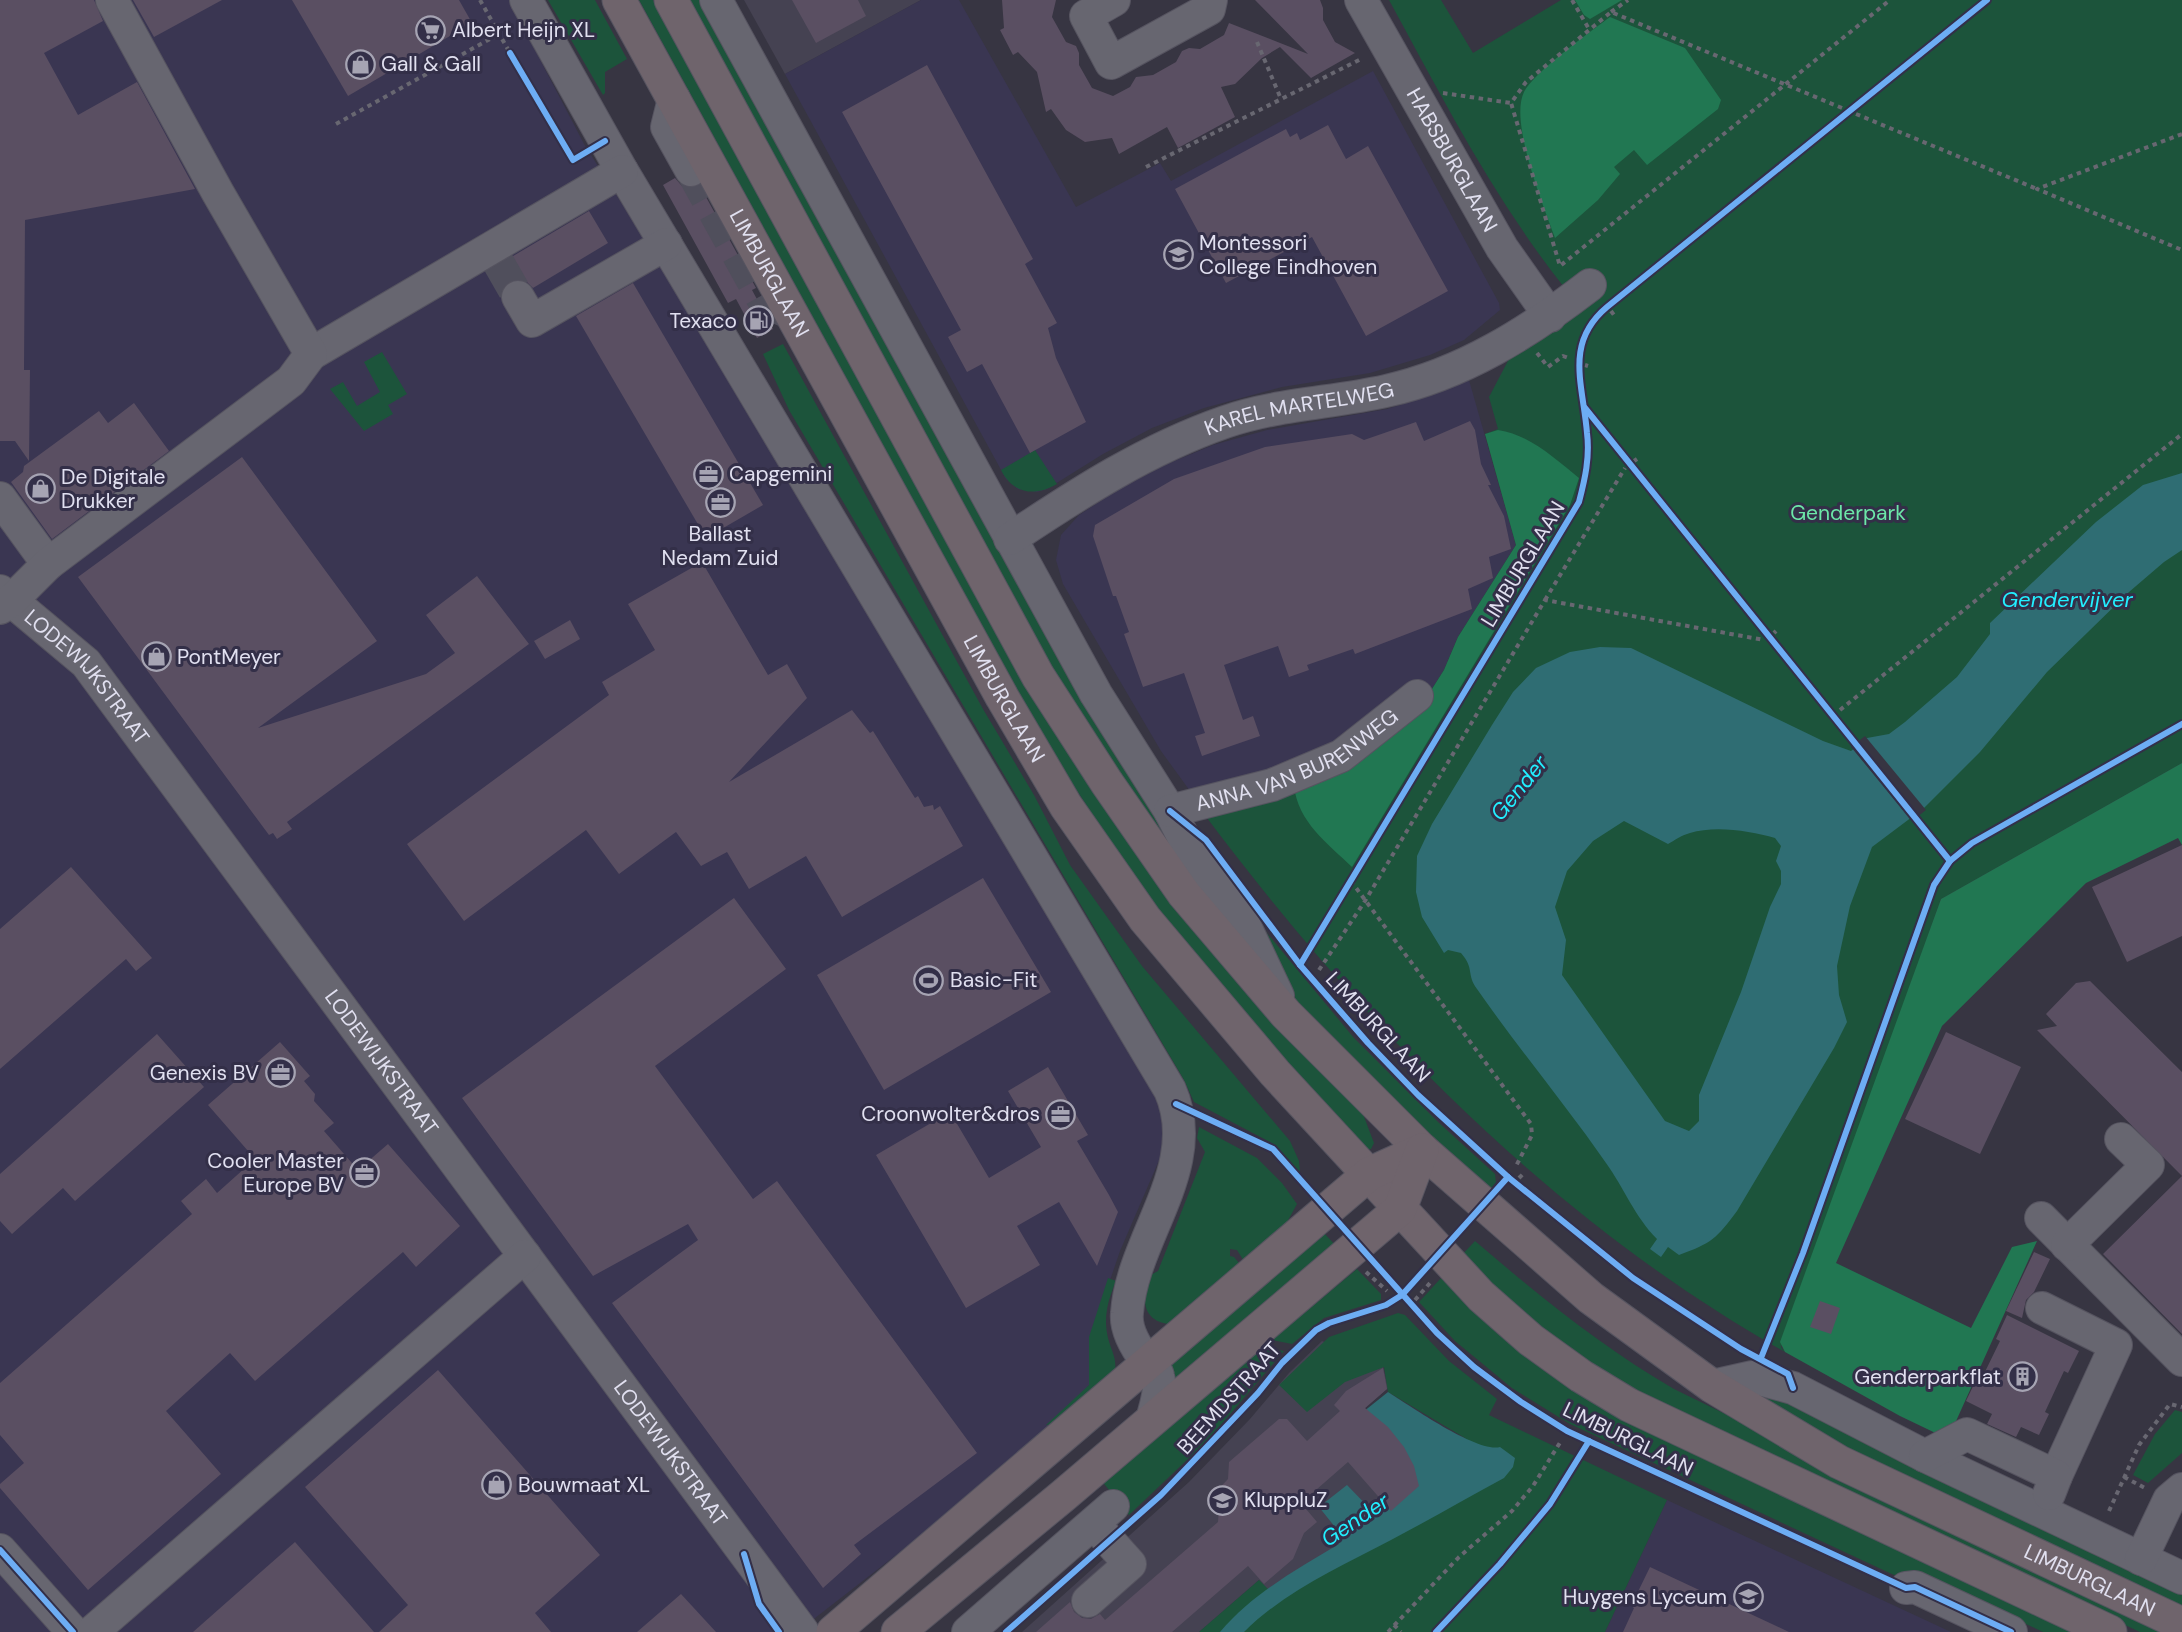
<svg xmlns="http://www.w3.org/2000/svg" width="2182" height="1632" font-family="'DM Sans',sans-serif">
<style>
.commercial{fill:#454252}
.built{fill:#3a3652}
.green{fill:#1c543b}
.forest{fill:#217752}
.water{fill:#2f6d73;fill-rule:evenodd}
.pier{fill:#373542}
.building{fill:#5a4f62}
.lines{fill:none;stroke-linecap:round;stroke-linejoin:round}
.minor-tunnel{stroke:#504f5c;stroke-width:32;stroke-dasharray:32 16;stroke-linecap:butt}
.minor-casing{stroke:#565460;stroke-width:34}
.major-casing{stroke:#565460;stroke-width:35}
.path{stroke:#686771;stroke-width:4;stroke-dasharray:4.5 4.5;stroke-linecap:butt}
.minor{stroke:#676670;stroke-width:32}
.major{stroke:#6f646c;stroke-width:33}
.cycleway-casing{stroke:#332f48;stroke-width:10}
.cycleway{stroke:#6dadf4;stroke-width:6}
.labels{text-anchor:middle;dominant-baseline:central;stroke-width:6;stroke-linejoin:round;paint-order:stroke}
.poi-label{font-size:21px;fill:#e1e0f0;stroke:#332f48;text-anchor:start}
.street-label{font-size:21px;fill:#e1e0f0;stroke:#332f48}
.park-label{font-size:21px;fill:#6ce7a8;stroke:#332f48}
.water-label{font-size:22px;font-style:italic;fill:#22efff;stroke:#332f48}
</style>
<rect width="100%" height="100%" fill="#373542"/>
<g class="commercial">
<polygon points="744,0 921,0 785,74"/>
<polygon points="1322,1341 1383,1366 1388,1388 1363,1410 1391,1511 1270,1592 1259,1580 1199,1632 1022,1632 1189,1482 1250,1419 1289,1373"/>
</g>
<g class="built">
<polygon points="0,0 509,0 584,144 1160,1051 1171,1091 1160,1158 1120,1251 1092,1333 1092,1382 1021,1458 797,1632 0,1632"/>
<polygon points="921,0 959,0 1076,207 1160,163 1171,181 1373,71 1499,303 1500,310 1464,340 1430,355 1370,373 1282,387 1204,408 1152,428 1103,454 1047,489 1037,492 1018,489 1006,479 785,74"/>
<polygon points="1469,380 1516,545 1458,637 1444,670 1425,700 1206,813 1161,751 1063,584 1056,560 1061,535 1079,515 1119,489 1167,464 1213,445 1267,430 1387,409 1432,395"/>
<polygon points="1667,1500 1951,1632 1605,1632"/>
</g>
<g class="green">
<polygon points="548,0 595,0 627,59 605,72 605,93 603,95"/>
<polygon points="639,0 653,0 980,598 1363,1114 1374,1143 1371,1149 1363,1150 1169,924 1130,872 1044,740"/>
<polygon points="683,0 699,0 1058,654 1203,894 1082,723"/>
<path d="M1389,0H1441L1473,53L1561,0H2182V763L1941,899L1781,1347L1785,1352C1554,1222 1365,1028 1207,818L1425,700L1444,670L1458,637L1516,545L1485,434L1498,429L1489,397L1510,357L1564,287C1494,199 1443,99 1389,0Z"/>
<polygon points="783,344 983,709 1034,795 1070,865 1142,966 1290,1141 1299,1161 1300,1172 1270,1142 1194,1102 1184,1080 789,410 763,354"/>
<polygon points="382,352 407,394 388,405 393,414 364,431 330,389 343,382 357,406 380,392 364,362"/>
<path d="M1035,450L1057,484C1035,497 1013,494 1001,470Z"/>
<polygon points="1261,926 1354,1038 1438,1122 1495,1174 1496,1182 1488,1192 1293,998"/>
<path d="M1199,1127L1257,1158L1282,1183L1297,1204L1286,1224L1247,1266L1237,1250L1230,1249V1256L1234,1257L1244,1269L1169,1324C1141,1320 1143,1299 1147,1277L1158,1271L1205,1152L1197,1138Z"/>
<polygon points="1324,1233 1336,1246 1171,1384 1166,1362"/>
<path d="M1475,1241C1538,1295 1602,1347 1674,1389L2172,1632H2140L1647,1400L1548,1336L1460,1257Z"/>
<polygon points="1357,1269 1381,1294 1381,1300 1324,1318 1292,1344 1272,1340"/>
<polygon points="1442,1277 1473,1308 2077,1632 2043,1632 1922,1575 1910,1573 1894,1575 1570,1424 1512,1388 1455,1341 1419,1302"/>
<path d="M1108,1278L1116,1281C1108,1300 1103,1317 1108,1338C1111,1350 1117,1358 1115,1371L1057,1424L1046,1425L1089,1385V1337Z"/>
<polygon points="1398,1313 1405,1315 1449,1361 1497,1399 1489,1415 1667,1500 1605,1632 1199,1632 1259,1580 1270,1591 1391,1511 1465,1438 1388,1392 1384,1367 1345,1382 1307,1412 1279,1385 1329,1337"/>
<polygon points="1273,1349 1284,1351 1208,1440 1129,1515 1101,1480 1259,1351"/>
<polygon points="1768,1390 2182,1592 2182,1607 1863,1457 1756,1394"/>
<polygon points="2175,1410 2182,1412 2182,1453 2148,1483 2133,1475 2155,1434"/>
</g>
<g class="forest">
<polygon points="1575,0 1622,0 1590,19 1584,15"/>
<path d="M1610,17L1685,48L1721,100L1718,109L1647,165L1634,150L1614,167L1620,174L1598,200L1555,238C1544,207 1509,122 1524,92C1534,72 1590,32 1610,17Z"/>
<path d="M1498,430C1530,435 1554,458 1579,478L1570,505L1352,867C1327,843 1298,822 1294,786L1425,700L1444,670L1458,637L1516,545L1485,434Z"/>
<polygon points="2182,763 2182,845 2178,838 2086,883 1942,1026 1836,1263 1971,1328 2012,1247 2037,1241 1948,1439 1900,1416 1785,1352 1780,1342 1941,899"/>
</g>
<g class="water">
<path d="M2182,473V550L2164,562L2129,592L2047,672L1980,752L1924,808L1872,847L1850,906L1837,966L1839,995L1847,1022L1834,1048L1737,1211C1716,1239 1712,1243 1679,1255L1668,1247L1661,1257L1650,1249L1657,1239C1635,1217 1624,1188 1606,1163C1565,1104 1518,1048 1477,989C1466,974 1475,969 1461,953L1448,950L1444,953L1422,917L1416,892L1417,856L1432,824L1492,725L1513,692L1536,668L1570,652L1600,647L1631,648L1823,741L1851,751L1867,738L1889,734L1905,722L1957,677L1990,634V623L2096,522L2143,485ZM1624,821L1668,844C1675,840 1682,835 1690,833C1715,825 1751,831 1775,838L1781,846L1776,861L1781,871V884L1770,907L1741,992L1699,1095V1121L1689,1131L1665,1121L1562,975L1566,940L1555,907L1567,871L1593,841Z"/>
<path d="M1388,1392C1409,1405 1477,1453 1500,1447L1515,1458L1513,1467L1504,1478C1467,1498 1429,1520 1391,1540C1340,1567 1285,1591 1244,1632H1220C1253,1593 1296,1570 1339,1544L1335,1527L1319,1507L1347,1485L1377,1516L1393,1501L1363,1412Z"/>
</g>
<polygon class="pier" points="1865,736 1926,810 1912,821 1851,747"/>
<g class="building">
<polygon points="0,0 94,0 103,21 44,53 78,115 137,82 195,189 25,220 24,370 30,370 29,461 15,441 0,441"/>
<polygon points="133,0 222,0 154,37"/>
<polygon points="292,0 459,0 472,23 348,96"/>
<polygon points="792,0 858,0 866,16 816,43"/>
<polygon points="1002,0 1056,0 1052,17 1066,42 1076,46 1079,53 1079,65 1092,88 1113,96 1130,87 1136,77 1153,75 1176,62 1182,51 1189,48 1200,49 1224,35 1229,23 1308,54 1255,0 1320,0 1323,8 1323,20 1335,42 1355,53 1311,78 1280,47 1262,58 1235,84 1221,87 1235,117 1178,148 1167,127 1119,154 1112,138 1085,142 1066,130 1051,109 1046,112 1037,72 1018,52 1013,55 1000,30 1004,28"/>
<polygon points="927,65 1033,259 1025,264 1057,323 1048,328 1056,358 1086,422 1030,453 982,364 967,372 948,337 961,330 842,112"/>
<polygon points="1328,125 1346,159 1368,146 1448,291 1366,336 1312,237 1226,283 1175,189 1286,129 1290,137 1297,133 1300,140"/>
<polygon points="675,178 682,186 691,188 700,186 756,288 752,290 773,329 757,338 736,299 728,303 663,185"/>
<polygon points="589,211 608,243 533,288 526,281 514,280 503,262"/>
<polygon points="633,283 763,505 706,538 576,316"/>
<polygon points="134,403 169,451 52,539 11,482 23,472 24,466 99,411 108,423"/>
<polygon points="1470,421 1475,430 1481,464 1491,485 1488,485 1504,516 1511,549 1489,557 1493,578 1468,589 1472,609 1355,654 1353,649 1307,665 1309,670 1289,677 1278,646 1224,665 1243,720 1253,716 1260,736 1202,756 1195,736 1205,733 1184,673 1143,687 1124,634 1129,632 1116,596 1113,596 1093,536 1095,525 1174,479 1265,447 1352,434 1364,440 1416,422 1424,441"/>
<polygon points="242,457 377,641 258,728 426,674 455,653 426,615 477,576 529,644 287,822 292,829 277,839 273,833 269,835 78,577"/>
<polygon points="702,562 768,675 787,664 807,698 729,782 852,710 870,733 873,731 915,798 918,796 924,807 933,805 934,810 940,806 963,846 842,917 806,856 749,889 727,852 701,866 676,832 619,874 586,830 464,921 407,844 609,695 602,682 655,650 628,604"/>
<polygon points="570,620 580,639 545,659 534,641"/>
<polygon points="2182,845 2182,936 2127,962 2092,887"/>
<polygon points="71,867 152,958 136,971 126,959 0,1069 0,929"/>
<polygon points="983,878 1051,992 884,1090 817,975"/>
<polygon points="734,898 786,969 655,1066 753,1199 777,1181 977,1453 854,1545 861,1554 823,1588 612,1303 698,1240 688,1224 593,1276 462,1098"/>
<polygon points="2090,981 2182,1072 2182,1334 2103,1254 2182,1176 2037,1030 2057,1026 2046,1014 2076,983"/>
<polygon points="1946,1032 2021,1067 1980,1154 1905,1119"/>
<polygon points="157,1034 204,1087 75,1201 63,1188 12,1234 0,1221 0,1174"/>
<polygon points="280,1042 310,1076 304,1081 315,1094 314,1101 334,1123 324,1131 358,1170 388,1144 460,1226 416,1267 403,1252 255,1381 230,1353 166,1411 221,1474 88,1590 0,1488 0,1484 24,1463 0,1435 0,1383 192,1214 181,1201 206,1179 217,1193 255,1159 208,1105"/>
<polygon points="1048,1067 1088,1135 1077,1141 1109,1195 1118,1212 1116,1217 1097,1266 1059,1202 1017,1226 1040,1265 966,1308 876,1155 950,1112 989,1178 1041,1147 1008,1091"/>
<polygon points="2034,1252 2050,1259 2034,1292 2026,1300 2022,1318 2006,1311"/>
<polygon points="1820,1301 1840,1308 1831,1334 1810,1327"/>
<polygon points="2007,1315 2079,1351 2068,1373 2064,1371 2045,1412 2049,1414 2039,1435 2021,1427 2016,1437 1987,1424 1992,1414 1966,1401 1976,1380 1980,1382 2000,1341 1996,1339"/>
<polygon points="1383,1368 1387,1389 1365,1408 1388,1427 1404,1447 1414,1466 1419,1486 1391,1511 1348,1462 1301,1503 1317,1522 1304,1533 1293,1559 1264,1584 1248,1566 1172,1632 1036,1632 1070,1602 1074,1612 1082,1618 1091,1619 1100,1614 1105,1620 1218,1522 1219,1508 1211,1497 1228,1479 1229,1462 1279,1419 1287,1419 1307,1441 1340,1411 1334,1405 1346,1391"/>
<polygon points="438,1370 600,1555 535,1613 551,1632 379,1632 408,1605 305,1487"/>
<polygon points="295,1542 374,1632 193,1632 253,1579"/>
<polygon points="1650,1567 1789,1632 1623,1632 1634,1608 1631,1606"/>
<polygon points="681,1594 716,1632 637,1632"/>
</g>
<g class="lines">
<g class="minor-tunnel">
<polyline points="691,170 764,302 791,314"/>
<polyline points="498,262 518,297"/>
</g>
<defs>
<g id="minor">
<path d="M526,0L622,171L1170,1090C1204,1167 1132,1237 1127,1313C1125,1330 1137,1349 1147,1362C1151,1366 1157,1370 1158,1376C1162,1389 1155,1407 1152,1420"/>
<polyline points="716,0 1096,694 1170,811 1190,850 1243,922 1278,996"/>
<polyline points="1114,0 1086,16 1111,63 1209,9 1211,0"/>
<path id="s1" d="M1361,0L1502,248L1550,316"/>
<polyline points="674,99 667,127 691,170"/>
<polyline points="518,297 532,321 666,244"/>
<polyline points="311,354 622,171"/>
<polyline points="0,498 48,564"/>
<path id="s2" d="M1010,539C1079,493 1147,449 1225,422C1277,404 1332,403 1386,391C1463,374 1529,332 1590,285"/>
<path id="s3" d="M0,591L86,663L803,1632"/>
<polyline points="0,608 12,600 48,564 291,381 311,354 218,193 112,0"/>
<path id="s4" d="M1170,811L1272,785L1341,756L1417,696"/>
<polyline points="2041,1218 2182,1360"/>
<polyline points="2067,1245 2148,1165 2121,1139"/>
<polyline points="2042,1308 2116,1345 2056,1476"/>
<polyline points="1712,1386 1752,1377 1793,1388 1925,1456 2182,1578"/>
<polyline points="1925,1456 1967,1434 2056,1476 2049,1494"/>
<polyline points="0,1550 73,1632"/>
<polyline points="2141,1559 2169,1500 2182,1489"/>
<polyline points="1906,1588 1915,1587 2011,1632"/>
<polyline points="1088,1601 1130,1564 1094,1524"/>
<polyline points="92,1632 525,1256"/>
<polyline points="968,1632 1113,1506"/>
</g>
<g id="major">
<path id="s5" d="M619,0L1002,697L1066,806L1145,919L1275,1073L1481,1296L1531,1340L1581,1376L1629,1405L2110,1632"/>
<path id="s6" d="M671,0L1038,676L1107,783L1184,894L1286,1014L1422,1150L1591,1298L1712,1386L1839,1462L2182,1624"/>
<polyline points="833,1632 1369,1174 1422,1150"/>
<polyline points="898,1632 1064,1495 1400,1209 1422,1150"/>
</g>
</defs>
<use href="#minor" class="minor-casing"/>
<use href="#major" class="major-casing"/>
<g class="path">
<polyline points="480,0 510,53"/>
<polyline points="1572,0 1589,29"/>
<polyline points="1611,12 1628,0"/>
<polyline points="1257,42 1281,99"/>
<polyline points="1443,93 1511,103"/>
<polyline points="1842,108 1611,12 1526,82 1511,103 1560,266 1890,0"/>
<polyline points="1856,114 2037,189"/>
<polyline points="336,124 499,34"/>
<polyline points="2182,134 2037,189 2182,250"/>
<polyline points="1146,167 1363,58"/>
<polyline points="1611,311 1614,315"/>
<polyline points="1537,353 1548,367 1563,356 1571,359"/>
<polyline points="1585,365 1588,366"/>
<polyline points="1634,461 1637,459"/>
<polyline points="1545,600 1625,468"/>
<polyline points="1774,633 1776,631"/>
<polyline points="1840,710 2182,434"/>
<polyline points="1351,881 1531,1124 1532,1135 1515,1168"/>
<polyline points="1319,970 1365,901 1545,600 1764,640"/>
<polyline points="1519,1178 1523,1174"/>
<polyline points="1366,1272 1387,1291"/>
<polyline points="1415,1300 1430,1283"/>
<polyline points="2124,1477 2145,1488"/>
<polyline points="2109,1511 2139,1445 2170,1404 2182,1407"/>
<polyline points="1394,1625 1401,1632"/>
<polyline points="1388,1632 1459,1557 1512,1511 1533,1486 1561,1441"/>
</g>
<use href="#minor" class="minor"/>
<use href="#major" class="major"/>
<defs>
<g id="cycleway">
<polyline points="510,53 573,160 605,141"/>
<polyline points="1585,408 1950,861"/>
<polyline points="1170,811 1206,840 1300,965 1368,1043 1418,1095 1508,1177 1633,1278 1741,1349 1788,1374 1793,1388"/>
<path d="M1300,965L1579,502C1585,479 1590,457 1587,433C1583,384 1564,343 1607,307L1987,0"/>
<polyline points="1176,1104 1273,1149 1437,1333 1474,1367 1521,1402 1567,1431 1906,1588 1915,1587 2011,1632"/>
<polyline points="1761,1358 1803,1253 1934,885 1950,861 1972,843 2182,724"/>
<polyline points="0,1550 73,1632"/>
<polyline points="744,1554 759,1604 779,1632"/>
<polyline points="1006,1632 1161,1495 1258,1393 1282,1363 1316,1330 1329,1323 1386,1305 1402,1295 1508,1177"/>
<polyline points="1436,1632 1500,1564 1550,1504 1589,1441"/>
</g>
</defs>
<use href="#cycleway" class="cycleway-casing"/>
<use href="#cycleway" class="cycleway"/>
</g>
<defs>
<symbol id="supermarket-ring" viewBox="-11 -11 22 22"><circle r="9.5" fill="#332f48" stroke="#a6a4b3" stroke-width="1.5"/><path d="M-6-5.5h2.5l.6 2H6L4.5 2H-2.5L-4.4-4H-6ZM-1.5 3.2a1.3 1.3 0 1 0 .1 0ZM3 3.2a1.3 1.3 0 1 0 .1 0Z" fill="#a6a4b3"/></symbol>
<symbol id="shop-ring" viewBox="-11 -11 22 22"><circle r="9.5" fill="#332f48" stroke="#a6a4b3" stroke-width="1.5"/><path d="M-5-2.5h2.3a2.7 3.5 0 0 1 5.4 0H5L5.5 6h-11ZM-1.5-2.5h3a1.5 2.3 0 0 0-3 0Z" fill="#a6a4b3"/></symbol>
<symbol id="school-ring" viewBox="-11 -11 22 22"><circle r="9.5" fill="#332f48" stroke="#a6a4b3" stroke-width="1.5"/><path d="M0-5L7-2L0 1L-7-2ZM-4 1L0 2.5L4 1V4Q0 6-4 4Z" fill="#a6a4b3"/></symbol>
<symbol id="fuel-ring" viewBox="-11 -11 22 22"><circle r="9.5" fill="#332f48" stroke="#a6a4b3" stroke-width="1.5"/><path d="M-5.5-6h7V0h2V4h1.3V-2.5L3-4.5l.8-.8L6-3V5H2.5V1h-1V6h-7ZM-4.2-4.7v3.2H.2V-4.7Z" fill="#a6a4b3"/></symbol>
<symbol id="office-ring" viewBox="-11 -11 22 22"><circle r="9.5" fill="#332f48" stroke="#a6a4b3" stroke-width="1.5"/><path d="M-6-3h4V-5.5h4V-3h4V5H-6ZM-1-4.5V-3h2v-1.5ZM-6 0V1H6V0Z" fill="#a6a4b3"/></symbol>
<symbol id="stadium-ring" viewBox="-11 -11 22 22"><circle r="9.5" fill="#332f48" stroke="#a6a4b3" stroke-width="1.5"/><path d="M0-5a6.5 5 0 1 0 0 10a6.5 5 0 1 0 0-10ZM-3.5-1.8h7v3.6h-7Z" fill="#a6a4b3"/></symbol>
<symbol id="building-ring" viewBox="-11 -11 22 22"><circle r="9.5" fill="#332f48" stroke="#a6a4b3" stroke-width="1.5"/><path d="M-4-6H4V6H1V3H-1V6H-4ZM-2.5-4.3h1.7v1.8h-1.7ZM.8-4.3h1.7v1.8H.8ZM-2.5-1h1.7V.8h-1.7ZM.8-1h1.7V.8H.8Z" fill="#a6a4b3"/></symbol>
</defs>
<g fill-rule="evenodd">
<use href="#supermarket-ring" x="414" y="14" width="33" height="33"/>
<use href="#shop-ring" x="344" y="48" width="33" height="33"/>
<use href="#school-ring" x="1162" y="238" width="33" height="33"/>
<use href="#fuel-ring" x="742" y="304" width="33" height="33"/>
<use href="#office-ring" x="692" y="458" width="33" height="33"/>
<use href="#shop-ring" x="24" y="472" width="33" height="33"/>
<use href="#office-ring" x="704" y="486" width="33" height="33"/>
<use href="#shop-ring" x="140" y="640" width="33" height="33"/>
<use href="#stadium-ring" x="912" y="964" width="33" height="33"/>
<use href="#office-ring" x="264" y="1056" width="33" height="33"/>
<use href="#office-ring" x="1044" y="1098" width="33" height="33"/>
<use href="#office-ring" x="348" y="1156" width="33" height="33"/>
<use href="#building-ring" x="2006" y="1360" width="33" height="33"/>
<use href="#shop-ring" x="480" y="1468" width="33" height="33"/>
<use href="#school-ring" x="1206" y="1484" width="33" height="33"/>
<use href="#school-ring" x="1732" y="1580" width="33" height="33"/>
</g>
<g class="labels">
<g class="poi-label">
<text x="452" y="30">Albert Heijn XL</text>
<text x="381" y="64">Gall &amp; Gall</text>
<text x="1199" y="243">Montessori<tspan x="1199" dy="24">College Eindhoven</tspan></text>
<text x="737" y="321" text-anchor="end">Texaco</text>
<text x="729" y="474">Capgemini</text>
<text x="61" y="477">De Digitale<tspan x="61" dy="24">Drukker</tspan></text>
<text x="720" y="534" text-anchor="middle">Ballast<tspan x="720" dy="24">Nedam Zuid</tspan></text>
<text x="177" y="657">PontMeyer</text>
<text x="950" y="980">Basic-Fit</text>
<text x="259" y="1073" text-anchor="end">Genexis BV</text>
<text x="1040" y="1114" text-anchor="end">Croonwolter&amp;dros</text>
<text x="344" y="1161" text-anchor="end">Cooler Master<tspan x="344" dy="24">Europe BV</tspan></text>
<text x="2001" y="1377" text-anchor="end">Genderparkflat</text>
<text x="518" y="1485">Bouwmaat XL</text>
<text x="1244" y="1500">KluppluZ</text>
<text x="1727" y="1597" text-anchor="end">Huygens Lyceum</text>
</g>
<g class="street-label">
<text stroke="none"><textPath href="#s1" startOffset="184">HABSBURGLAAN</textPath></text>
<text stroke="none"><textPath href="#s5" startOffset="312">LIMBURGLAAN</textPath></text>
<text stroke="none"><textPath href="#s2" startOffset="321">KAREL MARTELWEG</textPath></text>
<text transform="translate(1523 564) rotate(-59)">LIMBURGLAAN</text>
<text stroke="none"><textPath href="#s3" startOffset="123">LODEWIJKSTRAAT</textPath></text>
<text stroke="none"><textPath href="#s5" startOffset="798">LIMBURGLAAN</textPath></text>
<text stroke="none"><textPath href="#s4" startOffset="138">ANNA VAN BURENWEG</textPath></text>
<text transform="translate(1378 1027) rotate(47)">LIMBURGLAAN</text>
<text stroke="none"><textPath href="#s3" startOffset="609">LODEWIJKSTRAAT</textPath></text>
<text transform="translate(1229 1398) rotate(-48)">BEEMDSTRAAT</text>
<text transform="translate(1628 1439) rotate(26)">LIMBURGLAAN</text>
<text stroke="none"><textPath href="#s3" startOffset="1095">LODEWIJKSTRAAT</textPath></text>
<text stroke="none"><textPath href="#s6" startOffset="2181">LIMBURGLAAN</textPath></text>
</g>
<g class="park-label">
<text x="1848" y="513">Genderpark</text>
</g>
<g class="water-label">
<text x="2067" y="599">Gendervijver</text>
<text transform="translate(1519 788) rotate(-51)">Gender</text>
<text transform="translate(1355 1520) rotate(-34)">Gender</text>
</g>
</g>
</svg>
